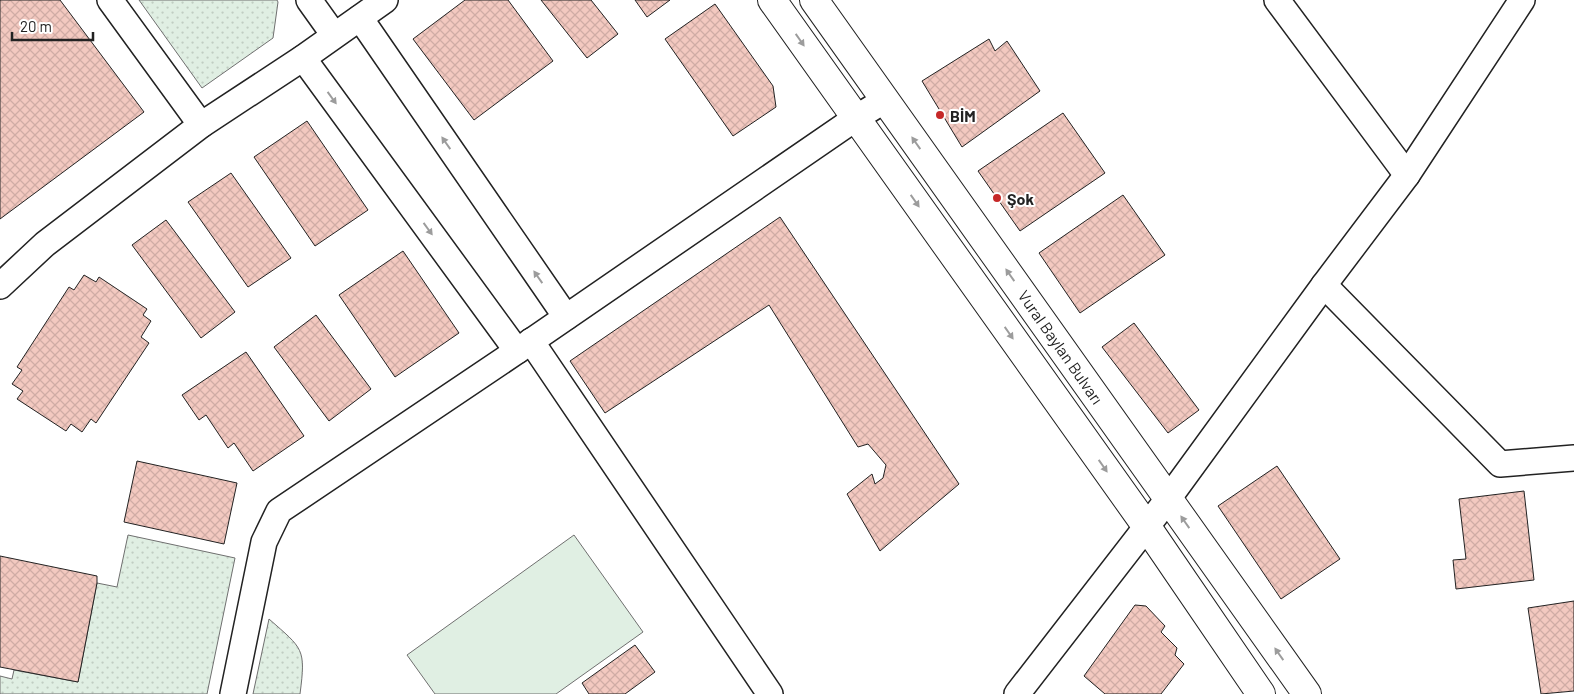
<svg xmlns="http://www.w3.org/2000/svg" width="1574" height="694" font-family="Barlow,sans-serif">
<style>
.grass{fill:url(#grass-dots);stroke:#6f6f6f}
.pitch{fill:#e0efe3;stroke:#6f6f6f}
.building{fill:url(#building-cross-hatch);stroke:#222}
.lines{fill:none;stroke-linecap:round;stroke-linejoin:round}
.street-casing{stroke:#222;stroke-width:28}
.secondary-casing{stroke:#222;stroke-width:30}
.street{stroke:#fff;stroke-width:25}
.secondary{stroke:#fff;stroke-width:28}
.oneway{fill:#9c9c9c}
.poi-dot{fill:#c62828;stroke:#fff;stroke-width:2}
.labels{text-anchor:middle;dominant-baseline:central;stroke-width:4;stroke-linejoin:round;paint-order:stroke}
.poi-label{font-size:16px;font-weight:bold;fill:#222;stroke:#fff;text-anchor:start}
.street-label{font-size:16px;fill:#222;stroke:#fff}
</style>
<defs>
<pattern id="grass-dots" width="8" height="8" patternUnits="userSpaceOnUse" patternTransform="scale(1.25)"><rect width="8" height="8" fill="#e0efe3"/><path d="M2 2h.1M6 6h.1" fill="none" stroke="#c0cdc2" stroke-width="1.8" stroke-linecap="round"/></pattern>
<pattern id="building-cross-hatch" width="8" height="8" patternUnits="userSpaceOnUse" patternTransform="scale(1.25)"><rect width="8" height="8" fill="#f3c9c0"/><path d="M0 0l8 8M0 8l8-8" fill="none" stroke="#d0aca5"/></pattern>
</defs>
<rect width="100%" height="100%" fill="#fff"/>
<g class="grass">
<polygon points="139,0 277,0 278,2 273,38 202,88"/>
<polygon points="128,535 235,558 207,694 0,694 0,676 12,679 14,670 78,682 97,583 117,587"/>
<path d="M269,619C303,649 306,648 300,694H253Z"/>
</g>
<polygon class="pitch" points="574,535 643,632 556,694 435,694 407,655"/>
<g class="building">
<polygon points="0,0 60,0 144,112 0,219"/>
<polygon points="465,0 508,0 553,61 474,120 413,39"/>
<polygon points="541,0 591,0 618,34 587,58"/>
<polygon points="635,0 670,0 647,17"/>
<polygon points="715,4 773,86 776,107 733,136 665,39"/>
<polygon points="989,39 995,51 1007,41 1040,91 962,147 922,81"/>
<polygon points="1063,113 1105,173 1020,231 978,171"/>
<polygon points="307,121 368,210 315,246 254,157"/>
<polygon points="231,173 291,258 248,287 188,202"/>
<polygon points="1123,195 1165,255 1080,313 1039,253"/>
<polygon points="780,217 959,484 880,551 847,494 872,474 875,484 883,478 886,465 868,444 858,447 769,305 605,413 570,361"/>
<polygon points="166,220 235,312 201,338 132,245"/>
<polygon points="403,251 459,333 395,377 339,295"/>
<polygon points="84,275 96,282 99,277 147,309 143,315 151,321 141,337 149,343 96,423 91,419 82,432 71,424 66,431 17,399 23,391 12,384 22,370 17,367 69,287 74,290"/>
<polygon points="316,315 371,389 329,421 274,347"/>
<polygon points="1134,323 1199,410 1168,433 1102,347"/>
<polygon points="246,352 304,436 253,471 234,443 228,448 206,415 199,420 182,395"/>
<polygon points="137,461 237,483 224,544 124,522"/>
<polygon points="1277,466 1340,559 1281,599 1218,506"/>
<polygon points="1524,491 1534,580 1456,589 1453,560 1466,559 1459,499"/>
<polygon points="0,556 97,576 97,583 78,682 0,667"/>
<polygon points="1574,601 1574,691 1541,694 1528,608"/>
<polygon points="1135,605 1146,606 1165,626 1161,632 1177,648 1175,655 1184,664 1161,694 1105,694 1084,676"/>
<polygon points="635,645 655,672 625,694 589,694 582,683"/>
</g>
<g class="lines">
<defs>
<g id="street">
<polyline points="110,0 201,125"/>
<polyline points="309,0 334,35"/>
<polyline points="1277,0 1407,175"/>
<polyline points="360,18 566,317"/>
<polyline points="303,58 517,351"/>
<polyline points="1324,285 1500,464 1574,458"/>
<polyline points="0,286 45,244 201,125 303,58 385,0"/>
<polyline points="531,341 770,694"/>
<polyline points="233,694 264,542 279,511 517,351 856,118 885,100"/>
<polyline points="1017,694 1168,499 1324,285 1407,175 1522,0"/>
</g>
<g id="secondary">
<polyline points="772,0 1147,527 1261,694"/>
<polyline points="814,0 1307,694"/>
</g>
</defs>
<use href="#street" class="street-casing"/>
<use href="#secondary" class="secondary-casing"/>
<use href="#street" class="street"/>
<use href="#secondary" class="secondary"/>
</g>
<defs><path id="oneway-solid" d="M-6-.8H1V-3.2L6.5 0L1 3.2V.8H-6Z" transform="scale(1.25)"/></defs>
<g class="oneway">
<use href="#oneway-solid" transform="translate(800 40) rotate(55)"/>
<use href="#oneway-solid" transform="translate(332 98) rotate(54)"/>
<use href="#oneway-solid" transform="translate(446 143) rotate(-125)"/>
<use href="#oneway-solid" transform="translate(916 143) rotate(-125)"/>
<use href="#oneway-solid" transform="translate(915 201) rotate(55)"/>
<use href="#oneway-solid" transform="translate(428 229) rotate(54)"/>
<use href="#oneway-solid" transform="translate(1010 275) rotate(-125)"/>
<use href="#oneway-solid" transform="translate(538 277) rotate(-125)"/>
<use href="#oneway-solid" transform="translate(1009 333) rotate(55)"/>
<use href="#oneway-solid" transform="translate(1103 466) rotate(55)"/>
<use href="#oneway-solid" transform="translate(1185 522) rotate(-125)"/>
<use href="#oneway-solid" transform="translate(1279 654) rotate(-125)"/>
</g>
<g class="poi-dot">
<circle cx="940" cy="115" r="5"/>
<circle cx="997" cy="198" r="5"/>
</g>
<g class="labels">
<g class="poi-label">
<text x="950" y="115">BİM</text>
<text x="1007" y="198">Şok</text>
</g>
<g class="street-label">
<text transform="translate(1061 347) rotate(55)">Vural Baylan Bulvarı</text>
</g>
</g>
<path d="M12 32v8h81v-8" fill="none" stroke="#222222" stroke-width="2.5"/>
<text x="20" y="32" font-size="15" fill="#222222" stroke="#ffffff" stroke-width="4" paint-order="stroke">20 m</text>
</svg>
